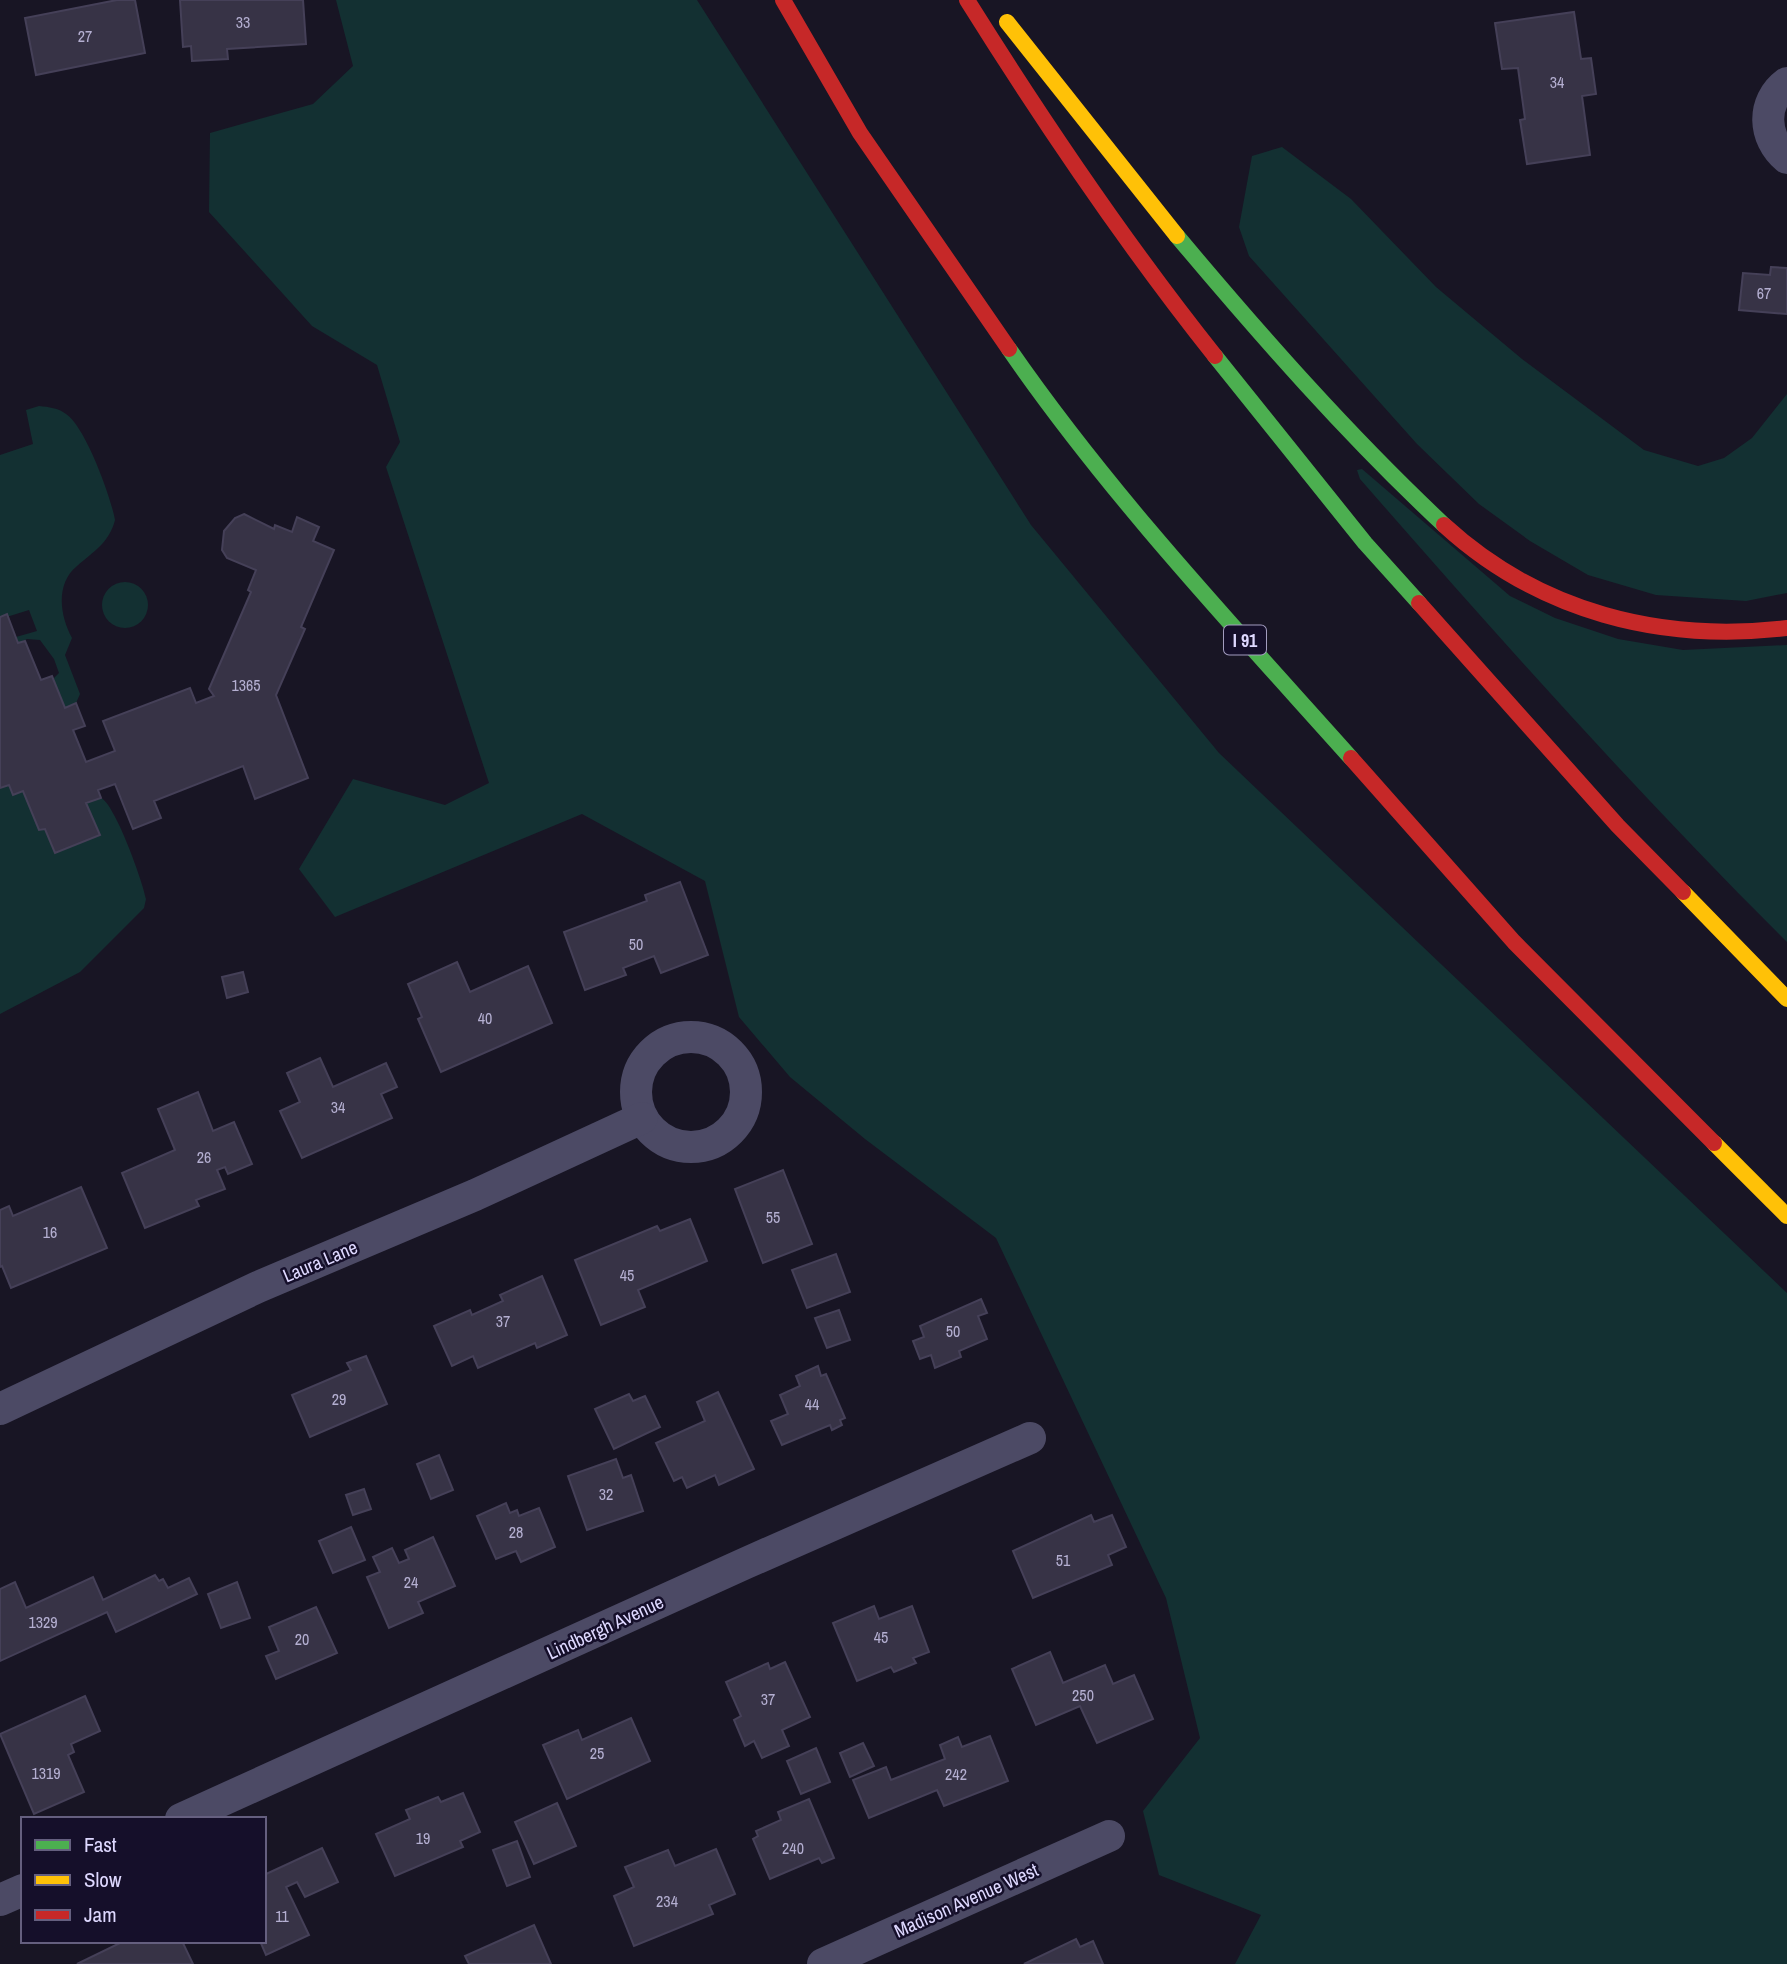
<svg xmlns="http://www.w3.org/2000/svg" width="1787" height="1964" font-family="'Archivo Narrow',sans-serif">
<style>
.green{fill:#133032}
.building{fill:#373346;stroke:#454058;stroke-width:2}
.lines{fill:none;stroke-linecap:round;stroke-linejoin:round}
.street{stroke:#4c4a65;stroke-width:32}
.fast{stroke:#4caf50;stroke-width:16}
.slow{stroke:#ffc107;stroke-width:16}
.jam{stroke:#c62828;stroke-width:16}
.labels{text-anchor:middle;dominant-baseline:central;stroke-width:5;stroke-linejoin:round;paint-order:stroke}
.number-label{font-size:16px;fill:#b4afd1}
.shield{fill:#150f2a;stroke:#a29cbf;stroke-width:2}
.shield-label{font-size:18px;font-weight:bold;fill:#ded8ff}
.street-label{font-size:19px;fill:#ded8ff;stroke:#150f2a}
</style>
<rect width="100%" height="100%" fill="#181524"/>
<g class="green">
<polygon points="336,0 697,0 1031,525 1219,753 1787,1293 1787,1964 1235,1964 1261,1915 1159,1875 1143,1811 1200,1738 1166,1598 996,1238 865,1139 790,1077 739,1017 705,881 582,814 335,917 299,869 353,779 445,805 489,783 386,467 400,442 377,365 312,326 209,212 210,133 313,104 353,66"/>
<polygon points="1282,147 1351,199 1436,287 1522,359 1644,450 1698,466 1724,458 1752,438 1787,394 1787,593 1746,601 1656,595 1588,575 1530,541 1479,504 1417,444 1249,256 1239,227 1252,156"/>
<path d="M39,406C49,407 58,408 66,414C85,426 111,497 115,520C109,543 94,551 77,566C55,584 60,616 72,638L65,655L80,694L76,703L65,708L53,679L59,673L54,659L40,640L27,639L18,643L16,637L37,631L29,610L0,619V455L33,444L26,410Z"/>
<path d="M1362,469L1510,596L1555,618L1618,639L1683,650L1787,645V942C1638,794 1498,637 1360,479L1357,470Z"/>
<circle cx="125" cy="605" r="23"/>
<path d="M9,785L13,795L23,791L39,830L45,829L56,853L99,835L86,803L101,798C115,804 143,882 146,899L144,908L80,972L0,1014V788Z"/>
</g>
<g class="building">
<polygon points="117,0 135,0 145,53 36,75 25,18"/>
<polygon points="180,0 303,0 306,44 227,49 228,59 192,61 191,46 183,47"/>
<polygon points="1574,12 1581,59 1591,58 1596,94 1582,96 1590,155 1527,164 1520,120 1525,119 1518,68 1502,69 1495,23"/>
<polygon points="1771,267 1787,268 1787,314 1739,310 1743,273 1770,275"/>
<polygon points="244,514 274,529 275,525 292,532 297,517 319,527 313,541 334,550 301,627 305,629 276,695 308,778 255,799 243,766 154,801 161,818 133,829 115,784 98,790 101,798 86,803 100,835 55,853 45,829 39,830 23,791 13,795 9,785 0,788 0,617 7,614 18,643 25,641 41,680 52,676 65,708 76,703 85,726 73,730 86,762 115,751 103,721 190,688 196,703 214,696 209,689 251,592 248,590 256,570 227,558 222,550 224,531 235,518"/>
<polygon points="680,882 708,955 661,973 654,956 623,968 626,975 585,990 564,932 647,901 645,895"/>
<polygon points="457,962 470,992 528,966 552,1023 441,1072 418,1019 422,1017 408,984"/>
<polygon points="243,972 248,992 227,998 222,977"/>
<polygon points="320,1058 333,1087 386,1063 397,1087 381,1094 392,1118 302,1158 280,1111 300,1102 287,1073"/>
<polygon points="198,1092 213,1131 234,1122 252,1164 228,1174 225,1167 217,1170 225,1189 196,1200 199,1206 145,1228 122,1173 175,1150 158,1109"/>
<polygon points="783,1170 812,1244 763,1263 735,1189"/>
<polygon points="81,1187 107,1248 11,1288 2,1266 0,1267 0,1210 9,1206 13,1216"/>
<polygon points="690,1219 707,1261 638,1290 645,1307 601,1325 575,1260 657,1226 660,1231"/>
<polygon points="836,1254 850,1292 807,1308 792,1270"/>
<polygon points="542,1276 567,1335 537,1348 535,1343 478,1368 473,1356 452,1366 434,1326 470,1310 472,1315 503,1301 500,1295"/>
<polygon points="981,1299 987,1313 978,1316 987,1339 959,1351 961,1357 935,1368 931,1355 920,1359 913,1341 924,1337 920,1326"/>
<polygon points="839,1310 850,1340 827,1348 815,1318"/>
<polygon points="366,1356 387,1404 310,1437 292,1395 351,1370 347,1363"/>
<polygon points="818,1366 821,1376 826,1374 845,1418 840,1420 842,1425 832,1430 830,1425 782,1445 771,1421 788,1414 780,1395 800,1386 796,1376"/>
<polygon points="718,1392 754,1469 719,1485 715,1475 687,1488 682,1477 674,1481 656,1443 705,1421 697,1402"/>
<polygon points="629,1394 633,1401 645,1396 660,1427 614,1449 595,1409"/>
<polygon points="439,1455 453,1490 431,1499 417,1464"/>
<polygon points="616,1459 623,1478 631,1475 643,1511 587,1530 568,1476"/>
<polygon points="364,1489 371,1509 353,1515 346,1495"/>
<polygon points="506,1503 510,1513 517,1510 519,1516 539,1508 555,1547 521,1562 516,1551 496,1559 477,1516"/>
<polygon points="1091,1515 1094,1522 1112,1515 1126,1547 1108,1555 1112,1565 1033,1598 1013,1551"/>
<polygon points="351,1527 365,1560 333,1573 319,1541"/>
<polygon points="433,1537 455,1586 418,1602 423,1613 389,1628 367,1577 380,1572 373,1557 392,1548 399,1563 409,1559 405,1550"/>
<polygon points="155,1575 159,1581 163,1579 168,1588 189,1578 197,1594 116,1632 107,1612 0,1661 0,1589 15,1582 26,1608 93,1577 103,1600"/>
<polygon points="237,1582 250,1618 221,1628 208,1594"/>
<polygon points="874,1606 879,1619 912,1606 929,1652 913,1658 916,1663 894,1672 891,1667 857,1681 833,1623"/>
<polygon points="316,1607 337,1653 276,1679 266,1656 279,1651 269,1627"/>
<polygon points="1050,1652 1063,1683 1105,1665 1113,1684 1134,1675 1153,1719 1097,1743 1080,1706 1036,1725 1012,1669"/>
<polygon points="785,1662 810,1717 782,1730 789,1746 762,1758 754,1741 745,1746 734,1720 741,1716 726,1682 768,1663 770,1669"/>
<polygon points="85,1696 100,1731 71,1744 74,1752 68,1755 84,1792 34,1814 0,1734"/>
<polygon points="631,1718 650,1761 567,1799 543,1745 578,1730 582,1740"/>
<polygon points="990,1736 1008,1781 944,1806 937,1790 869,1818 853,1780 886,1767 891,1780 945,1759 940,1745 958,1737 962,1747"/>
<polygon points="863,1743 874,1766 850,1777 840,1753"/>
<polygon points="816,1748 830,1782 801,1794 787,1761"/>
<polygon points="463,1793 480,1832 460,1841 463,1847 395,1876 376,1834 410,1819 406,1810 438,1797 441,1802"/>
<polygon points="809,1799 834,1858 822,1863 819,1858 770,1879 753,1839 758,1836 756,1831 781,1820 778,1812"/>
<polygon points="557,1803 576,1846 534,1864 515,1822"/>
<polygon points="517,1841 530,1877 507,1886 493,1850"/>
<polygon points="322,1848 338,1882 305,1897 297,1882 286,1887 309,1935 266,1955 260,1941 264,1941 264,1875"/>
<polygon points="716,1849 735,1894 709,1905 713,1914 634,1946 614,1896 634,1887 625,1867 668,1850 675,1866"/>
<polygon points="534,1925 551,1964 469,1964 465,1956"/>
<polygon points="1076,1939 1080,1947 1093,1941 1103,1964 1024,1964"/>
<polygon points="124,1941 182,1941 193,1964 77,1964"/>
</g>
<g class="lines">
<g class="street">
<path d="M1787,83C1761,102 1763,138 1787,158"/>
<circle cx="691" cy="1092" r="55"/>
<polyline points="0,1409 258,1287 475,1195 642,1118"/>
<polyline points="181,1819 746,1563 1030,1438"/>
<polyline points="0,1900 23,1890"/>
<polyline points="823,1964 1109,1836"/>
</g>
<g class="fast">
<path d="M1177,236C1261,336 1348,435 1444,525"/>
<path d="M1009,349C1110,495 1233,626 1351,758"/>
<polyline points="1215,356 1365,543 1419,603"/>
</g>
<g class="slow">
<polyline points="1007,22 1177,236"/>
<polyline points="1683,892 1787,999"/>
<polyline points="1714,1143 1787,1216"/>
</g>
<g class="jam">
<polyline points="783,0 860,133 1009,349"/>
<path d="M967,0C1044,123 1125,243 1215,356"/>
<path d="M1444,525C1539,612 1661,643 1787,628"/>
<polyline points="1419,603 1618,826 1683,892"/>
<polyline points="1351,758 1514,942 1714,1143"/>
</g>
</g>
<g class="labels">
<g class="number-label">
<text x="243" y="22">33</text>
<text x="85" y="36">27</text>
<text x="1557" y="82">34</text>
<text x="1764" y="293">67</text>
<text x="246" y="685">1365</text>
<text x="636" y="944">50</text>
<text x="485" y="1018">40</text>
<text x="338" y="1107">34</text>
<text x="204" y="1157">26</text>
<text x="773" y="1217">55</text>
<text x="50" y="1232">16</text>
<text x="627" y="1275">45</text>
<text x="503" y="1321">37</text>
<text x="953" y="1331">50</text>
<text x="339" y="1399">29</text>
<text x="812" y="1404">44</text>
<text x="606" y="1494">32</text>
<text x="516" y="1532">28</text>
<text x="1063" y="1560">51</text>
<text x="411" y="1582">24</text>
<text x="43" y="1622">1329</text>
<text x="881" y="1637">45</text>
<text x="302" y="1639">20</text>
<text x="1083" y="1695">250</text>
<text x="768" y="1699">37</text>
<text x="597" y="1753">25</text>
<text x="46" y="1773">1319</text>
<text x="956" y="1774">242</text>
<text x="423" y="1838">19</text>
<text x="793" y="1848">240</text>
<text x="667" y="1901">234</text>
<text x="282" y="1916">11</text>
</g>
<rect class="shield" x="1224" y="625.5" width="42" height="29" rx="5"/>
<g class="shield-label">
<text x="1245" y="640">I 91</text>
</g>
<g class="street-label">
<text transform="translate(320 1261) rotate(-23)">Laura Lane</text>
<text transform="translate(605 1627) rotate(-25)">Lindbergh Avenue</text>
<text transform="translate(966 1900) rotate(-24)">Madison Avenue West</text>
</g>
</g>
<rect x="21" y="1817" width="245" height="126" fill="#150f2a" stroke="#655f7f" stroke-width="2"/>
<rect x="35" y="1840" width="35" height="10" fill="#4caf50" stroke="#655f7f" stroke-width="2"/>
<text x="84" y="1852" font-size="21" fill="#ded8ff">Fast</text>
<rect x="35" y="1875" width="35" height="10" fill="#ffc107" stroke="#655f7f" stroke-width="2"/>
<text x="84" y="1887" font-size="21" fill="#ded8ff">Slow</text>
<rect x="35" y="1910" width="35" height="10" fill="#c62828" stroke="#655f7f" stroke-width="2"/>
<text x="84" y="1922" font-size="21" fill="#ded8ff">Jam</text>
</svg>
